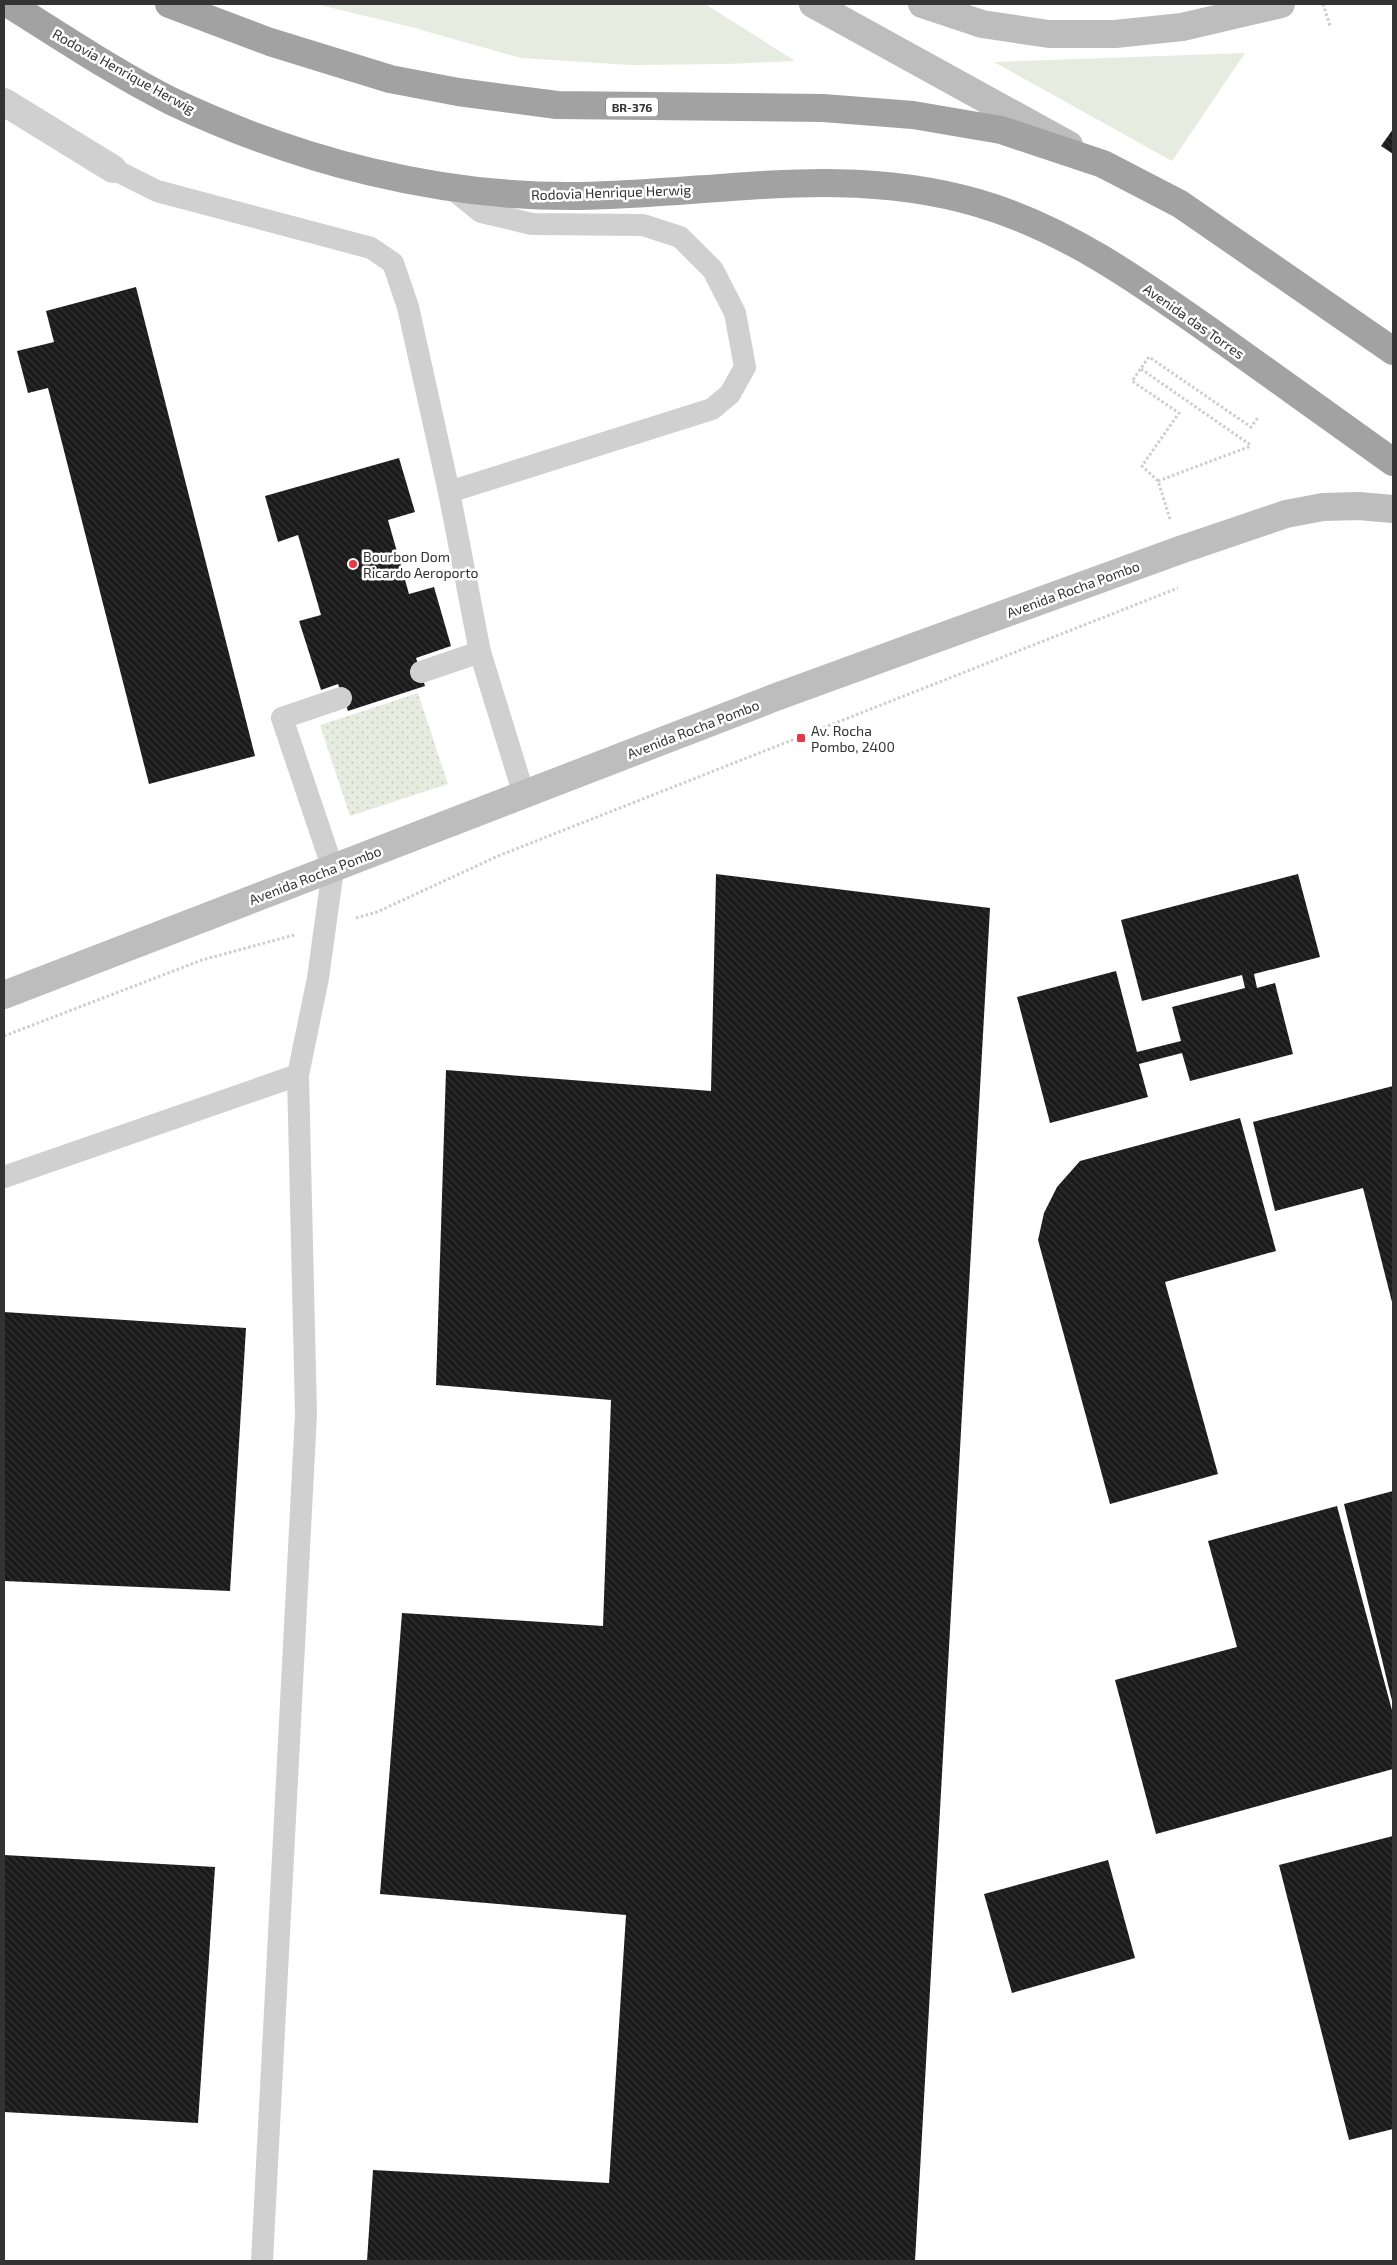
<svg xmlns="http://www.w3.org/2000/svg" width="1397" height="2265" font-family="'Exo 2',sans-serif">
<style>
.grass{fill:#e6ecdf}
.park{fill:url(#park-dots)}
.building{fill:url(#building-back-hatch)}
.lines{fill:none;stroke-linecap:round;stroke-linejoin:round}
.path{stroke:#cdcdcd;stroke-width:3;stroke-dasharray:2.5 2.5;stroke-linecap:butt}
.service{stroke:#d0d0d0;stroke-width:22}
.minor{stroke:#d0d0d0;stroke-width:28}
.secondary{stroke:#bdbdbd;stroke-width:28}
.trunk{stroke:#a2a2a2;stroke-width:28}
.poi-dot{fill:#e63946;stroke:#fff;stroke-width:2}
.labels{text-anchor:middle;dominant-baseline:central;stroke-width:5;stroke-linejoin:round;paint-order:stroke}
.shield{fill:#fff;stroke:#707070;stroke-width:1}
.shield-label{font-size:12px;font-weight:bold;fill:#333}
.street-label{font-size:14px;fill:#333;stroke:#fff}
.poi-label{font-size:14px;fill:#333;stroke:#fff;text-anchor:start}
</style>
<defs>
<pattern id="park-dots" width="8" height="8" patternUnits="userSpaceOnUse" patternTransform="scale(1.25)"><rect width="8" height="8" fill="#e6ecdf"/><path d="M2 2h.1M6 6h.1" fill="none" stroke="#c6cbc0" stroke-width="1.8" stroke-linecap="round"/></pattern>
<pattern id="building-back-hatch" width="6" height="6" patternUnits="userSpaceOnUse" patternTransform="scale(1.25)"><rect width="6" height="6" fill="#1a1a1a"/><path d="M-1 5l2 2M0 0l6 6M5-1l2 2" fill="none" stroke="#333"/></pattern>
</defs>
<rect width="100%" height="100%" fill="#fff"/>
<g class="grass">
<polygon points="316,4 705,4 795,61 727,64 631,65 521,58 411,27"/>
<polygon points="1245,53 1172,161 994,62"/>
</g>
<polygon class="park" points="418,693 448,784 350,816 320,725"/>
<g class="building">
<polygon points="1393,129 1393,154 1381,146"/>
<polygon points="136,287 255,756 149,784 48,388 28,393 17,351 54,342 46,311"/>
<polygon points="399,458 415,512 388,520 409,594 434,587 451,646 416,658 425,686 348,711 338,684 321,690 299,621 321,615 298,535 278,542 265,496"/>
<polygon points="716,874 990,908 915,2261 367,2261 373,2170 609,2183 626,1915 380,1894 402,1613 603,1626 611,1400 436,1385 446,1070 711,1091"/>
<polygon points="1298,874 1320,957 1254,974 1257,988 1275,983 1293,1054 1190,1081 1182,1053 1139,1064 1148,1097 1050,1123 1017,997 1116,971 1137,1052 1181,1041 1172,1007 1245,988 1242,975 1142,1001 1121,920"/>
<polygon points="1393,1086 1393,1306 1363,1188 1275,1211 1253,1122"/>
<polygon points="1240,1118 1276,1251 1165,1282 1218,1474 1110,1504 1038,1240 1044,1213 1057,1187 1080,1161"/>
<polygon points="4,1312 246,1328 230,1591 4,1581"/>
<polygon points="1393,1491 1393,1705 1344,1504"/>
<polygon points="1337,1506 1393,1714 1393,1769 1156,1834 1115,1680 1237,1647 1208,1541"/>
<polygon points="1393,1836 1393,2129 1349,2140 1279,1865"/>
<polygon points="4,1855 215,1867 198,2123 4,2112"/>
<polygon points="1108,1860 1135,1958 1012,1993 984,1894"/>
</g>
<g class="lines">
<g class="path">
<polyline points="1323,4 1330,26"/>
<polyline points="1141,369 1252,446"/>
<polyline points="1158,481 1251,446"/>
<polyline points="1170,519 1158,481 1142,466 1179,413 1132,381 1149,357 1251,427 1259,416"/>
<polyline points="356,918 377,912 498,856 1178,588"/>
<polyline points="4,1036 202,960 294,935"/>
</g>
<g class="service">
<polyline points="113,169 157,191 371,248 393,263 408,307 449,492 480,652"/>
<polyline points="449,492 712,409 730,394 745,367 735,313 713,270 680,237 643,225 532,224 481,212 450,187"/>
<polyline points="421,672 480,652 524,795"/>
<polyline points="4,1177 298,1075"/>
<polyline points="262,2261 306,1414 298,1075 318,978 333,869 282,718 341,698"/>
</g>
<polyline class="minor" points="4,102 113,169"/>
<g class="secondary">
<polyline points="813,4 1069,145"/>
<polyline points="922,4 982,24 1049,34 1115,34 1182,27 1281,4"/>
<polyline points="4,995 776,697 1180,550 1286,514 1323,507 1359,506 1393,509"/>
</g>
<g class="trunk">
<path d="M9,4C62,37 115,73 171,101C298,161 439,198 580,196C715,194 845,164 978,203C1068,229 1146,286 1221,339C1278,380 1336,421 1393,462"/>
<polyline points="169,4 270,42 390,79 458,92 557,105 823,108 913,115 1001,130 1103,164 1180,204 1393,351"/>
</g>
</g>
<g class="poi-dot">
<circle cx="353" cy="564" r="5"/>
<rect x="796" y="733" width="10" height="10" rx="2.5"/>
</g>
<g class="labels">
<rect class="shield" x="606" y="97.5" width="52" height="19" rx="4"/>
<g class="shield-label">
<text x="632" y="107">BR-376</text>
</g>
<g class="street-label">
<text transform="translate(124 71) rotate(29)">Rodovia Henrique Herwig</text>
<text transform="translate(611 192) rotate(-2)">Rodovia Henrique Herwig</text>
<text transform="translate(1194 321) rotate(35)">Avenida das Torres</text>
<text transform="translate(1073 589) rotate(-20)">Avenida Rocha Pombo</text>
<text transform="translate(693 729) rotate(-21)">Avenida Rocha Pombo</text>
<text transform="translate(315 875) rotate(-21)">Avenida Rocha Pombo</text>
</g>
<g class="poi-label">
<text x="363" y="556">Bourbon Dom<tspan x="363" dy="16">Ricardo Aeroporto</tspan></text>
<text x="811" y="730">Av. Rocha<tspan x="811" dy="16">Pombo, 2400</tspan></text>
</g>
</g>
<rect width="1397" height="2265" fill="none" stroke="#333333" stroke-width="10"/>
</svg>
